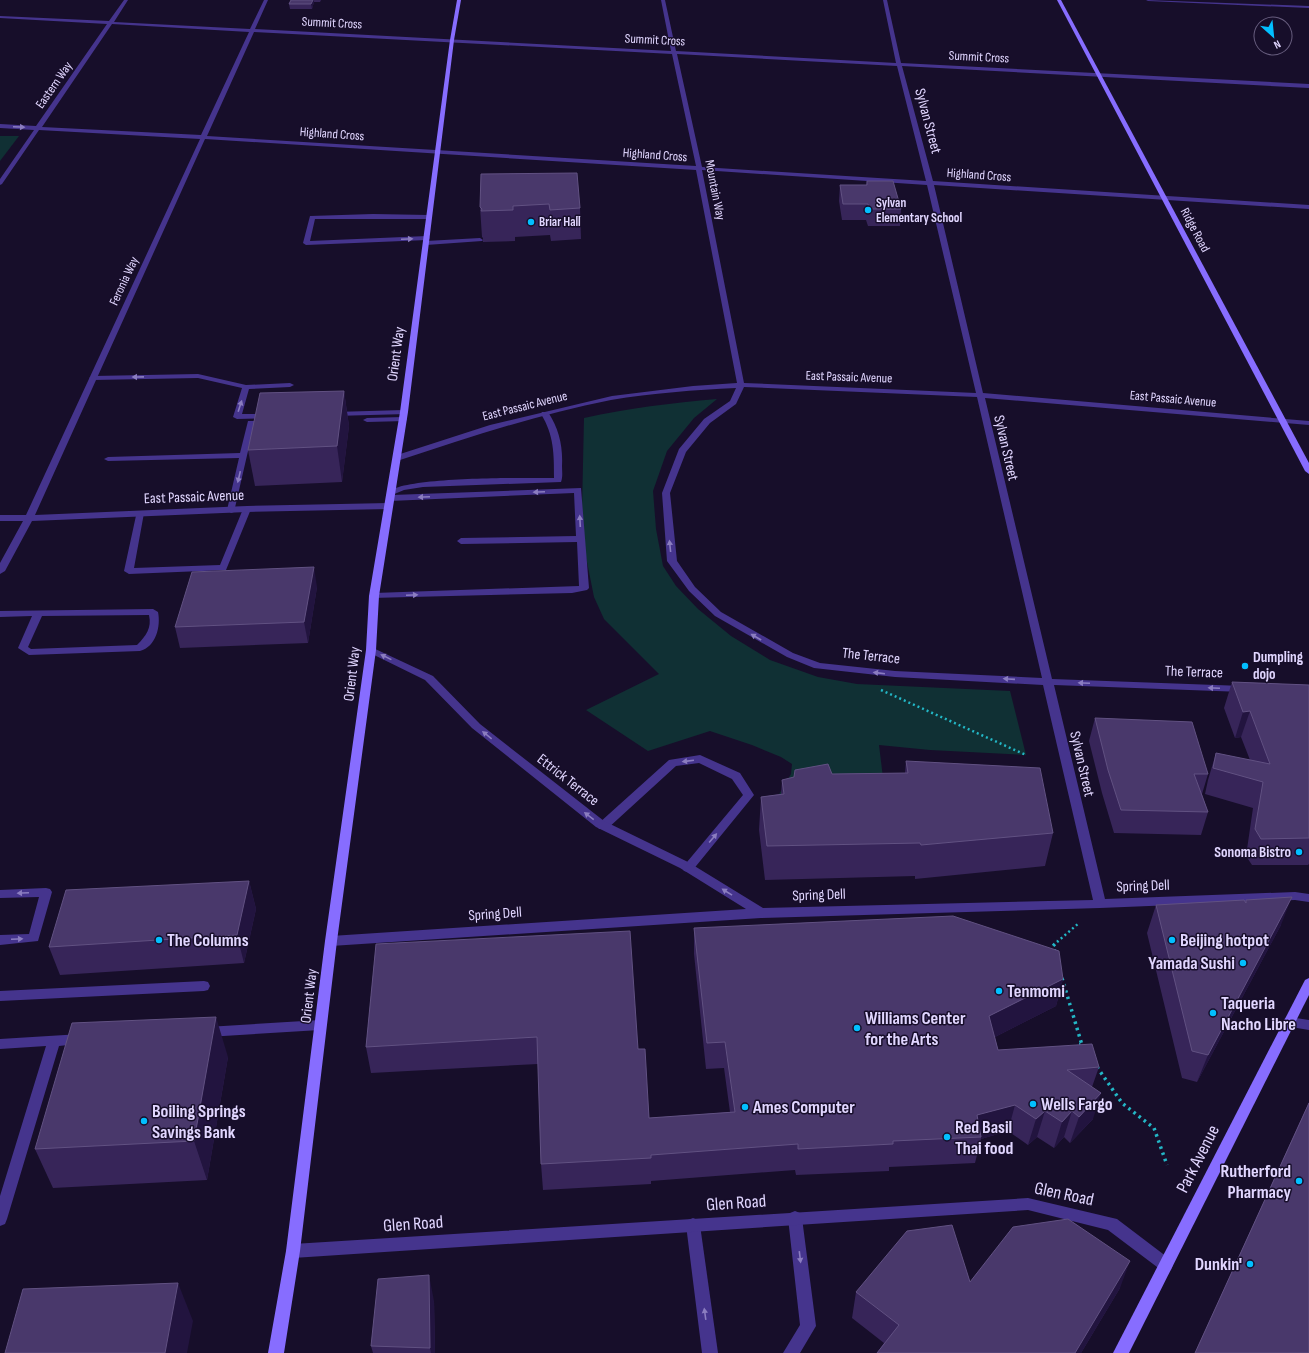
<svg xmlns="http://www.w3.org/2000/svg" width="1309" height="1353" font-family="'Sofia Sans Condensed',sans-serif">
<style>
.green{fill:#103034}
.lines{fill:none;stroke-linecap:round;stroke-linejoin:round}
.path-far1{stroke:#23b7c6;stroke-width:2.5;stroke-dasharray:2 3;stroke-linecap:butt}
.path{stroke:#23b7c6;stroke-width:3.5;stroke-dasharray:2.5 4;stroke-linecap:butt}
.lane{fill:#45348d;fill-rule:evenodd}
.street{fill:#45348d;fill-rule:evenodd}
.secondary{fill:#876dff;fill-rule:evenodd}
.wall{fill:#372559}
.shaded-wall{fill:#22143f}
.building{fill:#49386b;stroke:#615182}
.oneway{fill:#8b7dc0}
.poi-dot{fill:#02bfff;stroke:#170e2a;stroke-width:1.5}
.labels{text-anchor:middle;dominant-baseline:central;stroke-width:3;stroke-linejoin:round;paint-order:stroke}
.far-street-label{font-size:13px;fill:#e1d6ff;stroke:#170e2a}
.far-poi-label{font-size:13px;font-weight:bold;fill:#e1d6ff;stroke:#170e2a;text-anchor:start}
.street-label{font-size:15px;fill:#e1d6ff;stroke:#170e2a}
.poi-label{font-size:15px;font-weight:bold;fill:#e1d6ff;stroke:#170e2a;text-anchor:start}
.near-poi-label{font-size:18px;font-weight:bold;fill:#e1d6ff;stroke:#170e2a;text-anchor:start}
.near-street-label{font-size:18px;fill:#e1d6ff;stroke:#170e2a}
</style>
<rect width="100%" height="100%" fill="#170e2a"/>
<g class="green">
<polygon points="0,136 19,136 0,161"/>
<path d="M717,399L694,418L667,451L653,491L656,529L663,566L676,586L698,609L731,636L770,660L818,677L857,684L1010,691L1026,755L930,750L879,745L884,786L778,796L791,774L792,764L781,757L752,745L710,731L648,751L586,710L659,674L604,619L594,597L586,557L582,509L584,418C628,408 672,403 717,399Z"/>
</g>
<g class="lines">
<g class="path-far1">
<polyline points="881,690 1026,755"/>
<polyline points="1057,942 1079,923"/>
</g>
<g class="path">
<polyline points="1055,952 1053,946 1058,941"/>
<polyline points="1062,978 1082,1045 1079,1045"/>
<polyline points="1097,1067 1122,1103 1154,1128 1167,1165"/>
</g>
<g class="lane">
<polygon points="373,214 429,215 432,217 429,219 315,219 310,241 427,236 430,238 427,240 306,245 303,243 310,216"/>
<polygon points="198,374 246,385 290,383 294,385 290,387 249,389 242,414 268,414 272,416 268,418 237,419 233,417 242,388 198,378 93,380 89,378 93,376"/>
<polygon points="404,410 407,410 407,414 334,416 330,414 334,412"/>
<path d="M542,412H548C559,429 563,446 562,466C562,471 563,477 561,482L423,487L404,490L392,495L581,488L589,588L587,590L572,593L371,598L369,596L374,593L579,586L577,542L461,544L457,541L461,538L576,536L574,493L390,501L386,498L390,495L387,493C402,476 525,478 554,478C554,454 554,435 541,414Z"/>
<polygon points="403,417 407,419 406,421 367,422 363,420 367,418"/>
<polygon points="248,421 263,421 267,423 263,425 254,425 234,512 231,513 227,510 239,458 108,461 104,459 108,457 240,453"/>
<polygon points="247,506 251,509 226,570 129,574 124,571 137,511 143,511 144,513 134,568 220,565 243,509"/>
<path d="M153,609L158,612C161,626 156,647 140,651L29,655L18,648L32,616L0,617V611ZM149,615C152,628 146,636 137,645L31,649L28,647L42,616Z"/>
<polygon points="700,755 740,773 754,795 692,871 688,872 684,871 682,868 743,795 732,779 699,763 676,766 607,829 599,829 597,826 599,823 669,760"/>
<polygon points="46,888 50,889 52,892 38,941 0,945 0,935 29,934 39,897 0,898 0,890"/>
<polygon points="204,981 208,982 210,986 208,990 204,991 0,1001 0,991"/>
<polygon points="320,1020 325,1021 326,1025 325,1029 320,1030 207,1037 202,1036 201,1032 202,1028 207,1027"/>
<polygon points="81,1034 86,1035 87,1039 86,1043 59,1046 7,1219 5,1224 0,1226 0,1196 46,1046 0,1049 0,1039"/>
<polygon points="795,1211 800,1213 802,1218 816,1326 800,1353 783,1353 800,1325 788,1218 790,1213"/>
<polygon points="693,1218 698,1220 700,1225 718,1353 702,1353 686,1225 688,1220"/>
</g>
<g class="street">
<path d="M124,0H128L114,22L250,29L264,0H268L255,29L671,51L661,0H665L676,51L896,63L883,0H887L901,63L1309,84V88L902,66L933,181L1309,205V209L934,185L983,393L1309,421V425L985,398L1052,679L1243,686L1248,689L1243,692L1054,685L1105,899L1295,892L1309,894V902L1295,900L1100,908L761,918L331,946L327,944L325,941L327,938L331,936L746,909L680,868L596,827L472,728L425,680L368,652L366,650L371,647L433,676L480,724L604,821L688,862L763,908L1093,900L1043,685L895,677L814,668L787,657L715,616L689,591L667,561L662,493L679,449L704,419L730,401L736,388C695,390 652,393 611,400C539,414 470,437 400,460H394L393,458L394,456L490,425L612,396L693,386L737,383L696,170L205,139L35,515L247,506L389,503L393,506L389,509L247,512L32,521L5,571L0,574V563L23,521H0V515H26L200,139L39,130L2,184L0,185V179L34,130L0,128V124L36,126L107,24L0,18V16L109,21ZM112,24L249,32L201,135L42,127ZM254,32L672,54L696,166L207,136ZM677,54L897,66L926,181L702,167ZM702,170L927,185L976,393L744,383ZM744,387L977,397L1042,678L895,671L820,663L793,653L721,612L695,587L677,561L670,493L686,452L710,423L736,404Z"/>
<polygon points="1146,0 1309,6 1309,8 1148,1"/>
<polygon points="480,238 483,240 482,241 426,245 423,243 426,241"/>
<polygon points="1289,1017 1309,1020 1309,1030 1285,1026 1283,1022 1285,1018"/>
<polygon points="1028,1198 1117,1219 1171,1260 1173,1265 1171,1270 1166,1272 1161,1270 1108,1230 1028,1210 293,1258 288,1256 286,1251 288,1246 293,1244"/>
</g>
<g class="secondary">
<polygon points="457,0 461,0 454,40 408,412 379,596 376,650 337,941 300,1251 284,1353 268,1353 286,1251 325,941 366,650 369,596 400,412 450,40"/>
<polygon points="1057,0 1061,0 1309,463 1309,474 1305,471"/>
<polygon points="1309,978 1309,995 1129,1353 1113,1353 1305,980"/>
</g>
</g>
<g class="wall">
<polygon points="291,0 321,0 320,2 314,2 312,9 290,9 289,4"/>
<polygon points="481,174 580,208 581,239 551,241 550,235 515,237 515,241 483,242 483,238 482,237 480,207"/>
<polygon points="867,181 901,209 900,226 868,226 866,220 842,220 839,201 840,185 866,185"/>
<polygon points="344,391 349,426 342,482 255,486 248,450"/>
<polygon points="317,587 308,643 180,648 175,627"/>
<polygon points="1232,682 1309,685 1309,864 1308,865 1252,865 1246,856 1253,808 1205,794 1208,780 1216,753 1250,760 1241,737 1235,738 1224,708"/>
<polygon points="1095,718 1208,774 1202,794 1208,812 1201,835 1114,833 1102,793 1089,741"/>
<polygon points="906,761 1053,833 1045,866 915,879 915,876 765,880 759,830 761,797 781,794 782,780 832,774 905,773"/>
<polygon points="249,881 256,909 244,963 60,975 49,947"/>
<polygon points="1246,900 1281,925 1197,1082 1182,1078 1147,933 1156,905 1245,902"/>
<polygon points="694,928 1063,979 1056,1006 995,1037 998,1050 1099,1067 1092,1087 1093,1119 1070,1143 1064,1137 1054,1148 1037,1137 1028,1145 1008,1131 981,1139 975,1163 889,1167 889,1171 796,1175 795,1170 651,1181 651,1184 543,1190 541,1164 538,1064 371,1073 366,1047 376,944 638,1049 649,1118 730,1112 724,1068 706,1069 694,954"/>
<polygon points="228,1057 207,1180 53,1188 35,1149"/>
<polygon points="1309,1102 1309,1353 1195,1353"/>
<polygon points="970,1282 1120,1288 1081,1353 877,1353 884,1343 852,1318 856,1292"/>
<polygon points="434,1301 435,1353 373,1353 371,1346"/>
</g>
<g class="shaded-wall">
<polygon points="313,0 314,0 314,2 312,9 311,4"/>
<polygon points="344,391 349,426 342,482 337,446"/>
<polygon points="314,567 317,587 308,643 304,622"/>
<polygon points="1250,711 1241,737 1235,738 1243,712"/>
<polygon points="249,881 256,909 244,963 237,935"/>
<polygon points="1292,897 1281,925 1197,1082 1208,1055"/>
<polygon points="1063,979 1056,1006 983,1043 989,1016"/>
<polygon points="216,1017 228,1057 207,1180 194,1141"/>
<polygon points="1101,1093 1093,1119 1070,1143 1079,1117"/>
<polygon points="1015,1105 1008,1131 981,1139 981,1137 977,1115"/>
<polygon points="1045,1111 1037,1137 1028,1145 1036,1119"/>
<polygon points="1072,1111 1064,1137 1054,1148 1062,1122"/>
<polygon points="1130,1261 1120,1288 1081,1353 1075,1353"/>
<polygon points="429,1275 434,1301 435,1353 431,1353 430,1348"/>
<polygon points="178,1283 193,1321 187,1353 165,1353"/>
</g>
<g class="building">
<polygon points="291,0 313,0 311,4 289,4"/>
<polygon points="577,173 580,208 550,210 549,204 513,206 513,210 481,211 482,209 480,207 481,174"/>
<polygon points="867,181 893,181 901,209 869,209 868,204 843,204 840,185 867,185"/>
<polygon points="344,391 337,446 248,450 260,393"/>
<polygon points="314,567 304,622 175,627 192,572"/>
<polygon points="1232,682 1309,685 1309,838 1261,839 1255,829 1263,782 1213,768 1216,753 1270,764 1250,711 1243,712"/>
<polygon points="1095,718 1192,722 1208,774 1194,774 1208,812 1121,810 1108,770"/>
<polygon points="906,761 1040,768 1053,833 921,845 920,843 767,846 761,797 784,794 782,780 794,777 795,770 828,764 832,774 908,773"/>
<polygon points="249,881 237,935 49,947 66,890"/>
<polygon points="1292,897 1208,1055 1192,1051 1156,905 1244,900 1246,903 1246,900"/>
<polygon points="953,916 1059,951 1063,979 989,1016 998,1050 1092,1044 1099,1067 1067,1070 1101,1093 1079,1117 1072,1111 1062,1122 1045,1111 1036,1119 1015,1105 977,1115 981,1137 893,1141 893,1144 798,1149 798,1144 651,1155 651,1158 541,1164 537,1037 366,1047 376,944 630,931 638,1049 645,1049 649,1118 735,1112 725,1042 707,1043 694,928"/>
<polygon points="216,1017 194,1141 35,1149 72,1023"/>
<polygon points="1309,1103 1309,1353 1195,1353"/>
<polygon points="1068,1219 1130,1261 1075,1353 877,1353 899,1325 856,1292 907,1231 952,1225 970,1282 1013,1227"/>
<polygon points="429,1275 430,1348 371,1346 378,1279"/>
<polygon points="178,1283 165,1353 5,1353 23,1289"/>
</g>
<defs><path id="oneway-solid" d="M-6-.8H1V-3.2L6.5 0L1 3.2V.8H-6Z"/></defs>
<g class="oneway">
<use href="#oneway-solid" transform="translate(19 127) rotate(2)"/>
<use href="#oneway-solid" transform="translate(407 239) rotate(-2)"/>
<use href="#oneway-solid" transform="translate(138 377) rotate(179)"/>
<use href="#oneway-solid" transform="translate(240 406) rotate(-72)"/>
<use href="#oneway-solid" transform="translate(239 477) rotate(103)"/>
<use href="#oneway-solid" transform="translate(539 492) rotate(177)"/>
<use href="#oneway-solid" transform="translate(424 497) rotate(178)"/>
<use href="#oneway-solid" transform="translate(580 521) rotate(-93)"/>
<use href="#oneway-solid" transform="translate(670 546) rotate(-96)"/>
<use href="#oneway-solid" transform="translate(412 595) rotate(-3)"/>
<use href="#oneway-solid" transform="translate(756 637) rotate(-150)"/>
<use href="#oneway-solid" transform="translate(386 657) rotate(-154)"/>
<use href="#oneway-solid" transform="translate(879 673) rotate(-173)"/>
<use href="#oneway-solid" transform="translate(1009 679) rotate(-176)"/>
<use href="#oneway-solid" transform="translate(1084 683) rotate(-178)"/>
<use href="#oneway-solid" transform="translate(1214 688) rotate(-178)"/>
<use href="#oneway-solid" transform="translate(487 735) rotate(-141)"/>
<use href="#oneway-solid" transform="translate(688 761) rotate(173)"/>
<use href="#oneway-solid" transform="translate(589 816) rotate(-142)"/>
<use href="#oneway-solid" transform="translate(713 838) rotate(-50)"/>
<use href="#oneway-solid" transform="translate(727 892) rotate(-148)"/>
<use href="#oneway-solid" transform="translate(23 893) rotate(178)"/>
<use href="#oneway-solid" transform="translate(17 939) rotate(-3)"/>
<use href="#oneway-solid" transform="translate(800 1257) rotate(83)"/>
<use href="#oneway-solid" transform="translate(705 1314) rotate(-98)"/>
</g>
<g class="poi-dot">
<circle cx="868" cy="210" r="4"/>
<circle cx="531" cy="222" r="4"/>
<circle cx="1245" cy="666" r="4"/>
<circle cx="1299" cy="852" r="4"/>
<circle cx="159" cy="940" r="4"/>
<circle cx="1172" cy="940" r="4"/>
<circle cx="1243" cy="963" r="4"/>
<circle cx="999" cy="991" r="4"/>
<circle cx="1213" cy="1013" r="4"/>
<circle cx="857" cy="1028" r="4"/>
<circle cx="1033" cy="1104" r="4"/>
<circle cx="745" cy="1107" r="4"/>
<circle cx="144" cy="1121" r="4"/>
<circle cx="947" cy="1137" r="4"/>
<circle cx="1299" cy="1181" r="4"/>
<circle cx="1250" cy="1264" r="4"/>
</g>
<g class="labels">
<g class="far-street-label">
<text transform="translate(332 23) rotate(3)">Summit Cross</text>
<text transform="translate(655 40) rotate(3)">Summit Cross</text>
<text transform="translate(979 57) rotate(3)">Summit Cross</text>
<text transform="translate(54 85) rotate(-55)">Eastern Way</text>
<text transform="translate(332 134) rotate(4)">Highland Cross</text>
<text transform="translate(655 155) rotate(4)">Highland Cross</text>
<text transform="translate(979 175) rotate(4)">Highland Cross</text>
<text transform="translate(715 190) rotate(79)">Mountain Way</text>
<text transform="translate(1195 230) rotate(62)">Ridge Road</text>
<text transform="translate(124 281) rotate(-65)">Feronia Way</text>
<text transform="translate(849 377) rotate(2)">East Passaic Avenue</text>
<text transform="translate(1173 399) rotate(5)">East Passaic Avenue</text>
<text transform="translate(525 406) rotate(-14)">East Passaic Avenue</text>
</g>
<g class="far-poi-label">
<text x="876" y="203">Sylvan<tspan x="876" dy="15">Elementary School</tspan></text>
<text x="539" y="222">Briar Hall</text>
</g>
<g class="street-label">
<text transform="translate(928 121) rotate(75)">Sylvan Street</text>
<text transform="translate(396 354) rotate(-82)">Orient Way</text>
<text transform="translate(1006 448) rotate(77)">Sylvan Street</text>
<text transform="translate(194 497) rotate(-2)">East Passaic Avenue</text>
<text transform="translate(871 656) rotate(6)">The Terrace</text>
<text transform="translate(1194 672) rotate(2)">The Terrace</text>
<text transform="translate(352 674) rotate(-83)">Orient Way</text>
<text transform="translate(1082 764) rotate(77)">Sylvan Street</text>
<text transform="translate(568 780) rotate(38)">Ettrick Terrace</text>
<text transform="translate(1143 886) rotate(-2)">Spring Dell</text>
<text transform="translate(819 895) rotate(-2)">Spring Dell</text>
<text transform="translate(495 914) rotate(-4)">Spring Dell</text>
<text transform="translate(309 996) rotate(-83)">Orient Way</text>
</g>
<g class="poi-label">
<text x="1253" y="657">Dumpling<tspan x="1253" dy="17">dojo</tspan></text>
<text x="1291" y="852" text-anchor="end">Sonoma Bistro</text>
</g>
<g class="near-poi-label">
<text x="167" y="940">The Columns</text>
<text x="1180" y="940">Beijing hotpot</text>
<text x="1235" y="963" text-anchor="end">Yamada Sushi</text>
<text x="1007" y="991">Tenmomi</text>
<text x="1221" y="1003">Taqueria<tspan x="1221" dy="21">Nacho Libre</tspan></text>
<text x="865" y="1018">Williams Center<tspan x="865" dy="21">for the Arts</tspan></text>
<text x="1041" y="1104">Wells Fargo</text>
<text x="753" y="1107">Ames Computer</text>
<text x="152" y="1111">Boiling Springs<tspan x="152" dy="21">Savings Bank</tspan></text>
<text x="955" y="1127">Red Basil<tspan x="955" dy="21">Thai food</tspan></text>
<text x="1291" y="1171" text-anchor="end">Rutherford<tspan x="1291" dy="21">Pharmacy</tspan></text>
<text x="1242" y="1264" text-anchor="end">Dunkin'</text>
</g>
<g class="near-street-label">
<text transform="translate(1198 1159) rotate(-63)">Park Avenue</text>
<text transform="translate(1064 1194) rotate(12)">Glen Road</text>
<text transform="translate(736 1203) rotate(-4)">Glen Road</text>
<text transform="translate(413 1224) rotate(-4)">Glen Road</text>
</g>
</g>
<g transform="translate(1273 36) rotate(153)"><circle r="19" fill="#170e2a" stroke="#685e7f"/>
<path d="M0-3L7 15L0 10L-7 15Z" fill="#02bfff"/>
<text y="-6" font-size="11" font-weight="bold" text-anchor="middle" fill="#e1d6ff">N</text>
</g>
</svg>
